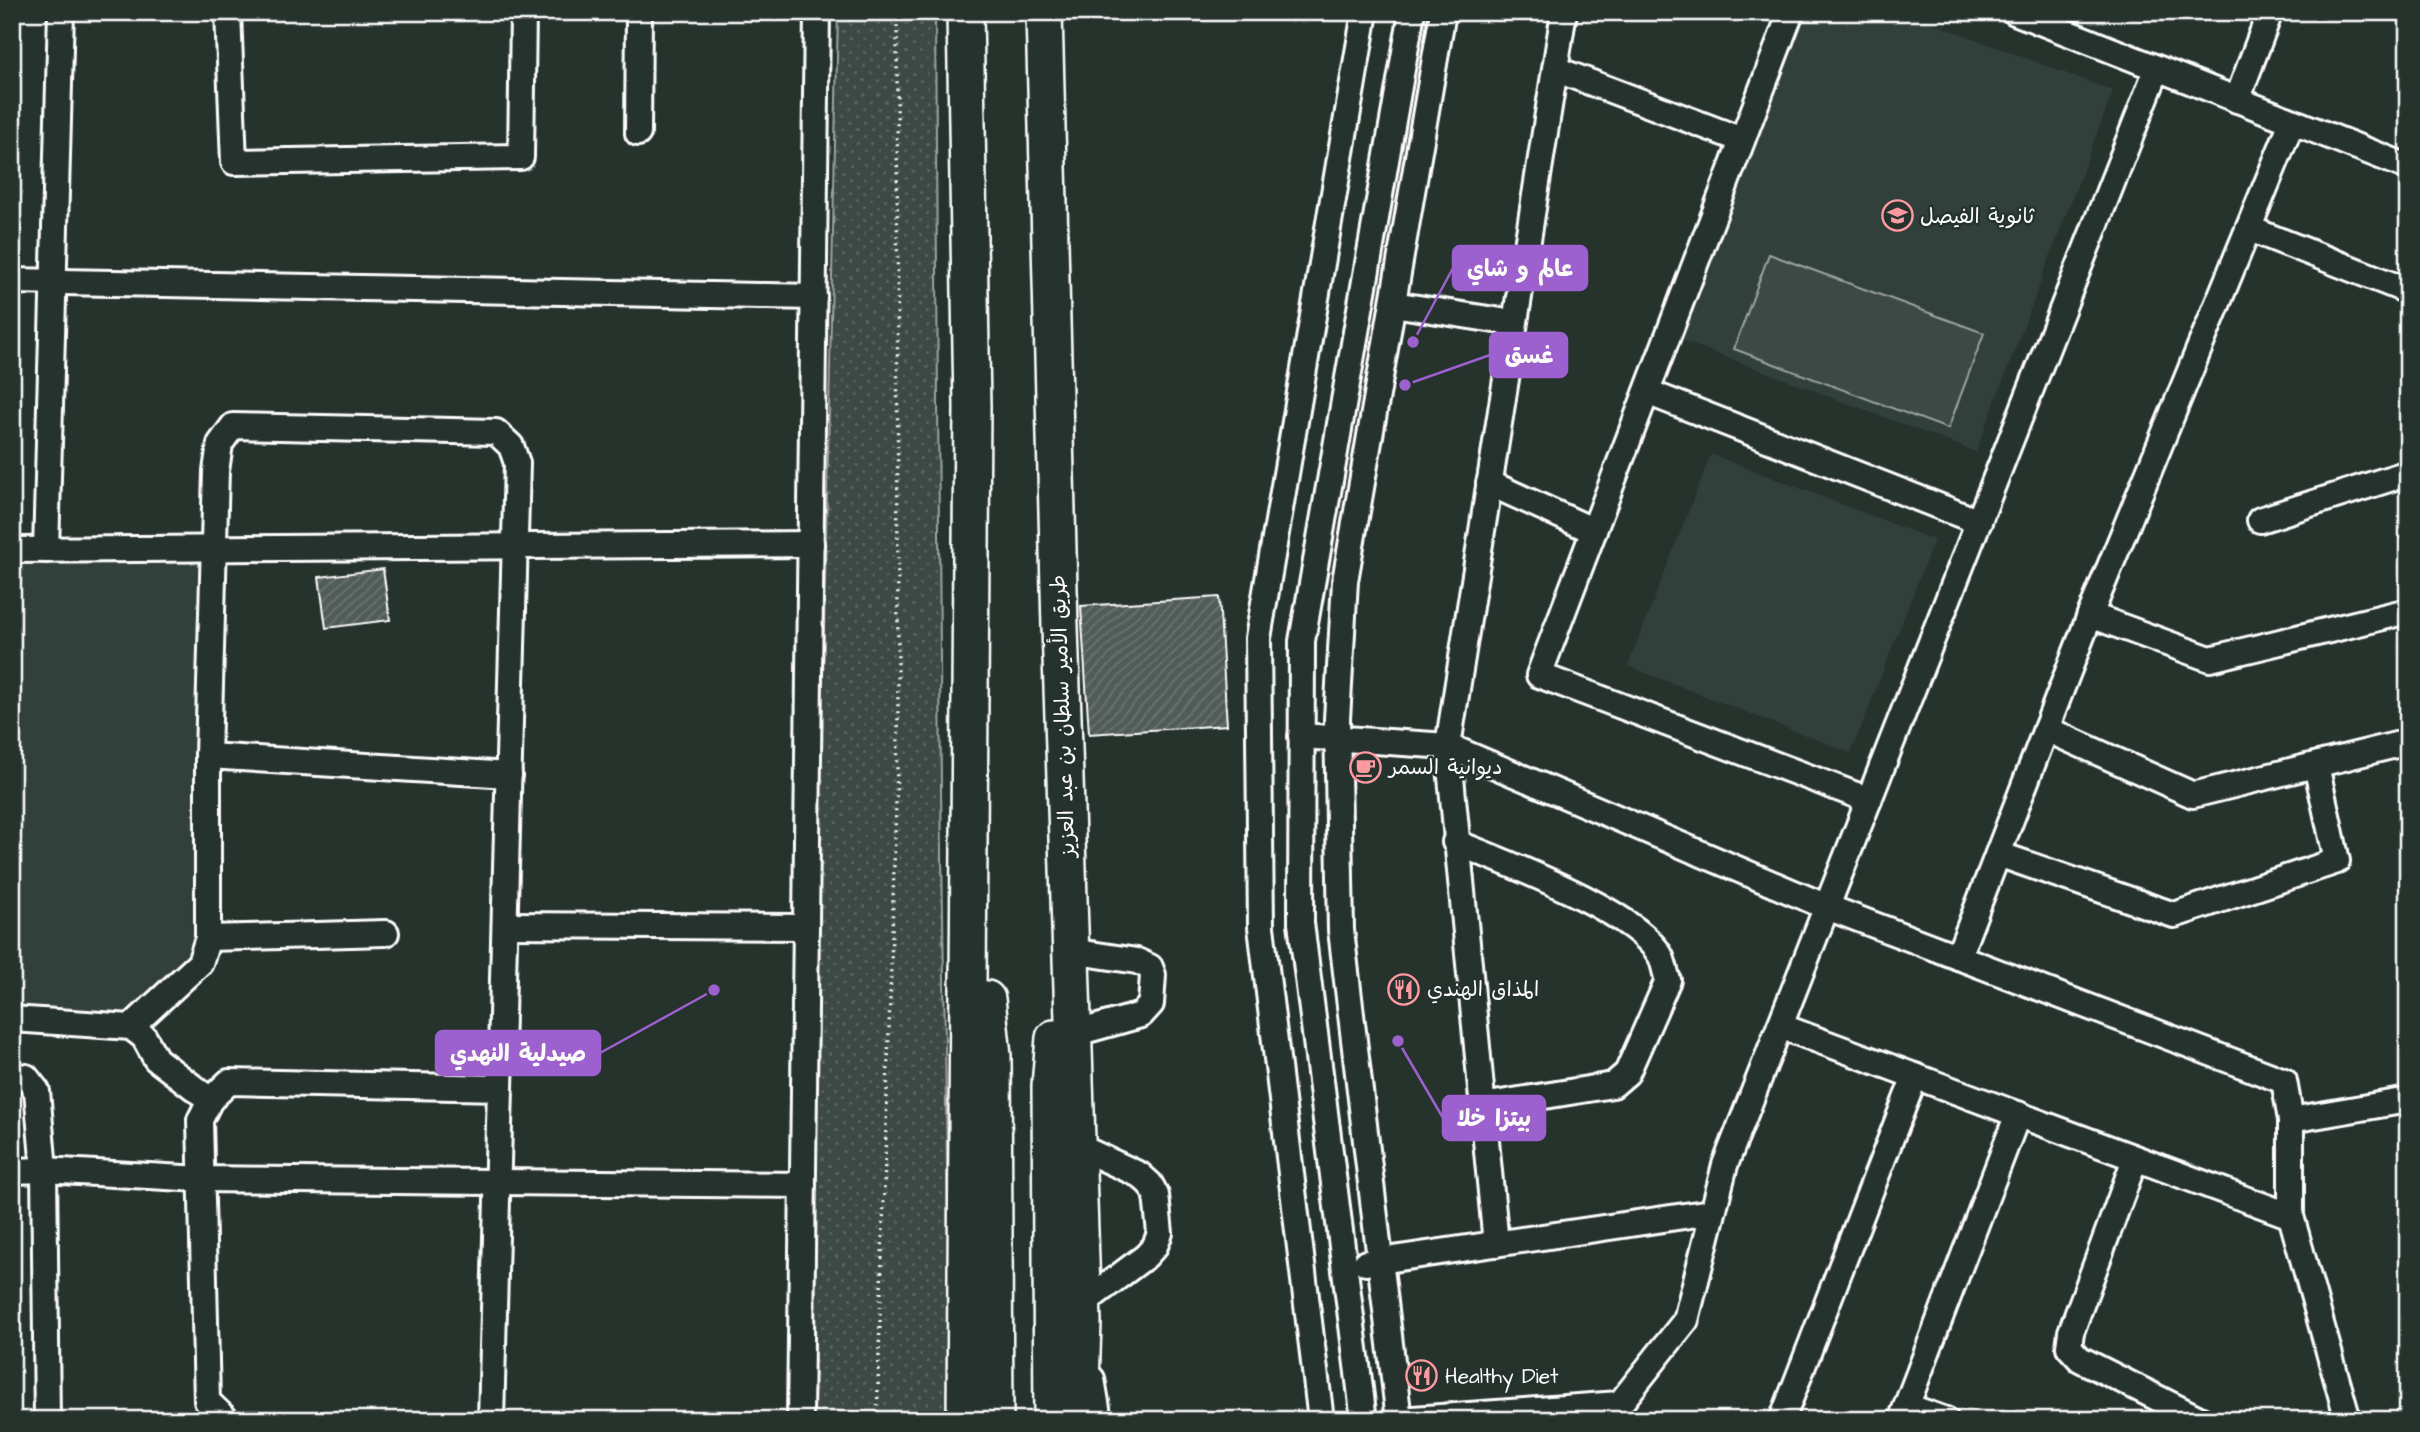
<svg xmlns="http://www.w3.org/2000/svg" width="2420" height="1432" font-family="'Architects Daughter','Playpen Sans Arabic',sans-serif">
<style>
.built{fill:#333f3a}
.grass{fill:url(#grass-dots);stroke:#9ea4a2;stroke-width:2}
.pitch{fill:#3e4944;stroke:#9ea4a2;stroke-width:2}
.building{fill:url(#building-hatch);stroke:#fff;stroke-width:2}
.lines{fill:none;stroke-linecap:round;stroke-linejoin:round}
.minor-casing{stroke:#fff;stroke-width:30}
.highway-casing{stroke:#fff;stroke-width:40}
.path{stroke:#fff;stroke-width:3.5;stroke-dasharray:2 5;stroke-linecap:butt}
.minor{stroke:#26332d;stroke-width:24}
.highway{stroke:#26332d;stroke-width:35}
.labels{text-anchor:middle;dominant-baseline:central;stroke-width:5;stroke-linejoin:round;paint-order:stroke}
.poi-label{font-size:21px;fill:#fff;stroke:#26332d;text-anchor:start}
.street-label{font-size:21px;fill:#fff;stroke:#26332d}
.leader{fill:none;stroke:#9c61cf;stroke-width:2.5}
.callout-dot{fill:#9c61cf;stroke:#26332d;stroke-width:2.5}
.callout{fill:#9c61cf;stroke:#9c61cf;stroke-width:2.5}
.callout-label{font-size:23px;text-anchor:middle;font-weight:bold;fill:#fff}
</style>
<defs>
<pattern id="grass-dots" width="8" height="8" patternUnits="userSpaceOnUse" patternTransform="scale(1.75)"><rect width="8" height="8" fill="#3e4944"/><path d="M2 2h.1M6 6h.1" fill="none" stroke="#5b6460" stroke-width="1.8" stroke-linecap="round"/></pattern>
<pattern id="building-hatch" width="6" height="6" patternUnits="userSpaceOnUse" patternTransform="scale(1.75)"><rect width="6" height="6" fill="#515c57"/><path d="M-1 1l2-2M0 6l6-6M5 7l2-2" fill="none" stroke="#6b7470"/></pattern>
</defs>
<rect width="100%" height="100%" fill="#26332d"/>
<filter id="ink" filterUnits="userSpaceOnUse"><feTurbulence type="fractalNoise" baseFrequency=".0143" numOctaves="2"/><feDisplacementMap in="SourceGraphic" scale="14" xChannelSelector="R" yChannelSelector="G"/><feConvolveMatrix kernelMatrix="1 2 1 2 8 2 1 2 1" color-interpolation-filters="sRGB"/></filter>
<g filter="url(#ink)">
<g class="built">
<polygon points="1805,12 1903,12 2113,91 1976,452 1681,340"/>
<polygon points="1711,454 1934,540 1851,753 1628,666"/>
<polygon points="12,553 198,556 192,965 127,1012 12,1011"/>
</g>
<polygon class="grass" points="838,12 935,12 941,790 951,1420 806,1420"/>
<polygon class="pitch" points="1769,254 1984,333 1948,429 1734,349"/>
<g class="building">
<polygon points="383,569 390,620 326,628 319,577"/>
<polygon points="1219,597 1227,725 1089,734 1081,606"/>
</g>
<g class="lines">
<defs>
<g id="minor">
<polyline points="228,12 234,162 521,157 523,12"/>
<polyline points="1791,12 1539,675 1869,800"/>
<polyline points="2015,12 2408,167"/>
<polyline points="1555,69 1742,140"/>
<polyline points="2237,100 2270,12"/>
<polyline points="638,133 639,12"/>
<polyline points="2250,229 2408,291"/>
<polyline points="12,281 814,297"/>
<polyline points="1393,304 1514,323"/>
<polyline points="1647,392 1979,522"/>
<polyline points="1489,483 1594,531"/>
<polyline points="2260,520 2408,473"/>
<polyline points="12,550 811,544"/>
<polyline points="46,550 61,12"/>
<polyline points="2090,615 2210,659 2408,611"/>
<polyline points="2046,729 2193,795 2408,742"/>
<polyline points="1301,736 1448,746 1827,907 2284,1081 2291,1120"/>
<polyline points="208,756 509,775"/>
<path d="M1455,842C1505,863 1633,909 1660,955C1664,962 1665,973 1668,980L1627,1073L1613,1085L1482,1106"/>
<polyline points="1998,854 2174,915 2337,861 2316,765"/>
<polyline points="505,925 806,927"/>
<polyline points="208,938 386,933"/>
<polyline points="1071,951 1137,961 1150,967 1153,975 1151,1004 1141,1015 1073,1034"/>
<polyline points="1958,957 2090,615 2292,122"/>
<polyline points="12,1019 131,1027 144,1037 156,1059 210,1100"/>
<polyline points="1780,1026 2291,1216"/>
<polyline points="131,1027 200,963 208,938 208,756 216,471 220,444 233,426 496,432 511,446 517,463 491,1420"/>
<polyline points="12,1075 26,1077 37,1091 44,1170 47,1420"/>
<polyline points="1077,1146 1140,1175 1150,1184 1156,1195 1160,1233 1155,1246 1146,1256 1082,1304"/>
<polyline points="2135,1159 2071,1332 2069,1347 2080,1359 2201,1420"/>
<polyline points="12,1171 44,1170 201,1179 803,1185"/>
<polyline points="1496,1244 1448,746 1564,12"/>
<polyline points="1366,1263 1711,1212"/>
<polyline points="1092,1379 1099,1420"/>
<polyline points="1907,1406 1946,1420"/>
<polyline points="227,1420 207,1401 200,1120 210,1100 229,1082 500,1088"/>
<polyline points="800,1420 817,12"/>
<polyline points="1321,1420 1261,927 1258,638 1365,12"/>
<polyline points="1364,1420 1301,923 1302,641 1412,12"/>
<polyline points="1399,1420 1341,930 1337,719 1345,581 1443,12"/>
<polyline points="1399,1420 1619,1404"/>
<polyline points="1607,1420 1686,1320 1725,1165 2157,69"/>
<polyline points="1782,1420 1915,1076"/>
<polyline points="1901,1420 2018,1114"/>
<polyline points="2348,1420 2291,1216 2291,1120 2408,1100"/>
</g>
<g id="highway">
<polyline points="965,12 972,406 965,1420"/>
<polyline points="1044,12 1060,627 1083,1321 1080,1420"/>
<polyline points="987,999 993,1056 995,1420"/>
<polyline points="1052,1420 1050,1086 1054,1038"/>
</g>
</defs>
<use href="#minor" class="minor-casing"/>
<use href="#highway" class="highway-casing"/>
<polyline class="path" points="877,1420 898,737 897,12"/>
<use href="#minor" class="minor"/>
<use href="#highway" class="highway"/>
</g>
</g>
<defs>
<symbol id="school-ring" viewBox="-11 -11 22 22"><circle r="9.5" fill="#26332d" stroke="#ff9aa2" stroke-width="1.5"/><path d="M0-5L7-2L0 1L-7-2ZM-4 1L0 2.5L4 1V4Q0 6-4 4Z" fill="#ff9aa2"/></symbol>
<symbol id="cafe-ring" viewBox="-11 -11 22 22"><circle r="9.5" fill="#26332d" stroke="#ff9aa2" stroke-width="1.5"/><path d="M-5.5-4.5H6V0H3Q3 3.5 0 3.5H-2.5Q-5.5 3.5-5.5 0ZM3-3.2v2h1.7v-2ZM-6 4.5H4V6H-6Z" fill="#ff9aa2"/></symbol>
<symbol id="restaurant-ring" viewBox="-11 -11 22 22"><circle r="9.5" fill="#26332d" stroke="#ff9aa2" stroke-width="1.5"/><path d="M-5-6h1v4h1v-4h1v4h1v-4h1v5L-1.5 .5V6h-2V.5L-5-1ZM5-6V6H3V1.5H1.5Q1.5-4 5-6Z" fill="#ff9aa2"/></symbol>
</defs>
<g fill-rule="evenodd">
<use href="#school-ring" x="1880" y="198" width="35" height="35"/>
<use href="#cafe-ring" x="1348" y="750" width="35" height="35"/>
<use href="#restaurant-ring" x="1386" y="972" width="35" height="35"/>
<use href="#restaurant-ring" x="1404" y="1358" width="35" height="35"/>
</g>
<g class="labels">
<g class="poi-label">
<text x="1920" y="216">ثانوية الفيصل</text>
<text x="1389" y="767">ديوانية السمر</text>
<text x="1427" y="989">المذاق الهندي</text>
<text x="1445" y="1376">Healthy Diet</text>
</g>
<g class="street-label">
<text transform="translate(1063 716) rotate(-92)">طريق الأمير سلطان بن عبد العزيز</text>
</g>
</g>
<path class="leader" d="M1413 342L1453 268M1405 385L1490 355M714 990L600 1053M1398 1041L1443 1118"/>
<g class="callout-dot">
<circle cx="1413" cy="342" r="7"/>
<circle cx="1405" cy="385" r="7"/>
<circle cx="714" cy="990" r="7"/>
<circle cx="1398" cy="1041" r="7"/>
</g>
<g class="callout">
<rect x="1453" y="246" width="134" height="44" rx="7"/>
<rect x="1490" y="333" width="77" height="44" rx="7"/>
<rect x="436" y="1031" width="164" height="44" rx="7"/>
<rect x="1443" y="1096" width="102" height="44" rx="7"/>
</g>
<g class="callout-label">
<text x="1520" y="276">عالم و شاي</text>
<text x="1529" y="363">غسق</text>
<text x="518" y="1061">صيدلية النهدي</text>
<text x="1494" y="1126">بيتزا خلا</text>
</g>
<rect width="2420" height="1432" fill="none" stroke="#26332d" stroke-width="42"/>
<rect x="21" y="21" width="2378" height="1390" fill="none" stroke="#fff" stroke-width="2.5" filter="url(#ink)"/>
</svg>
